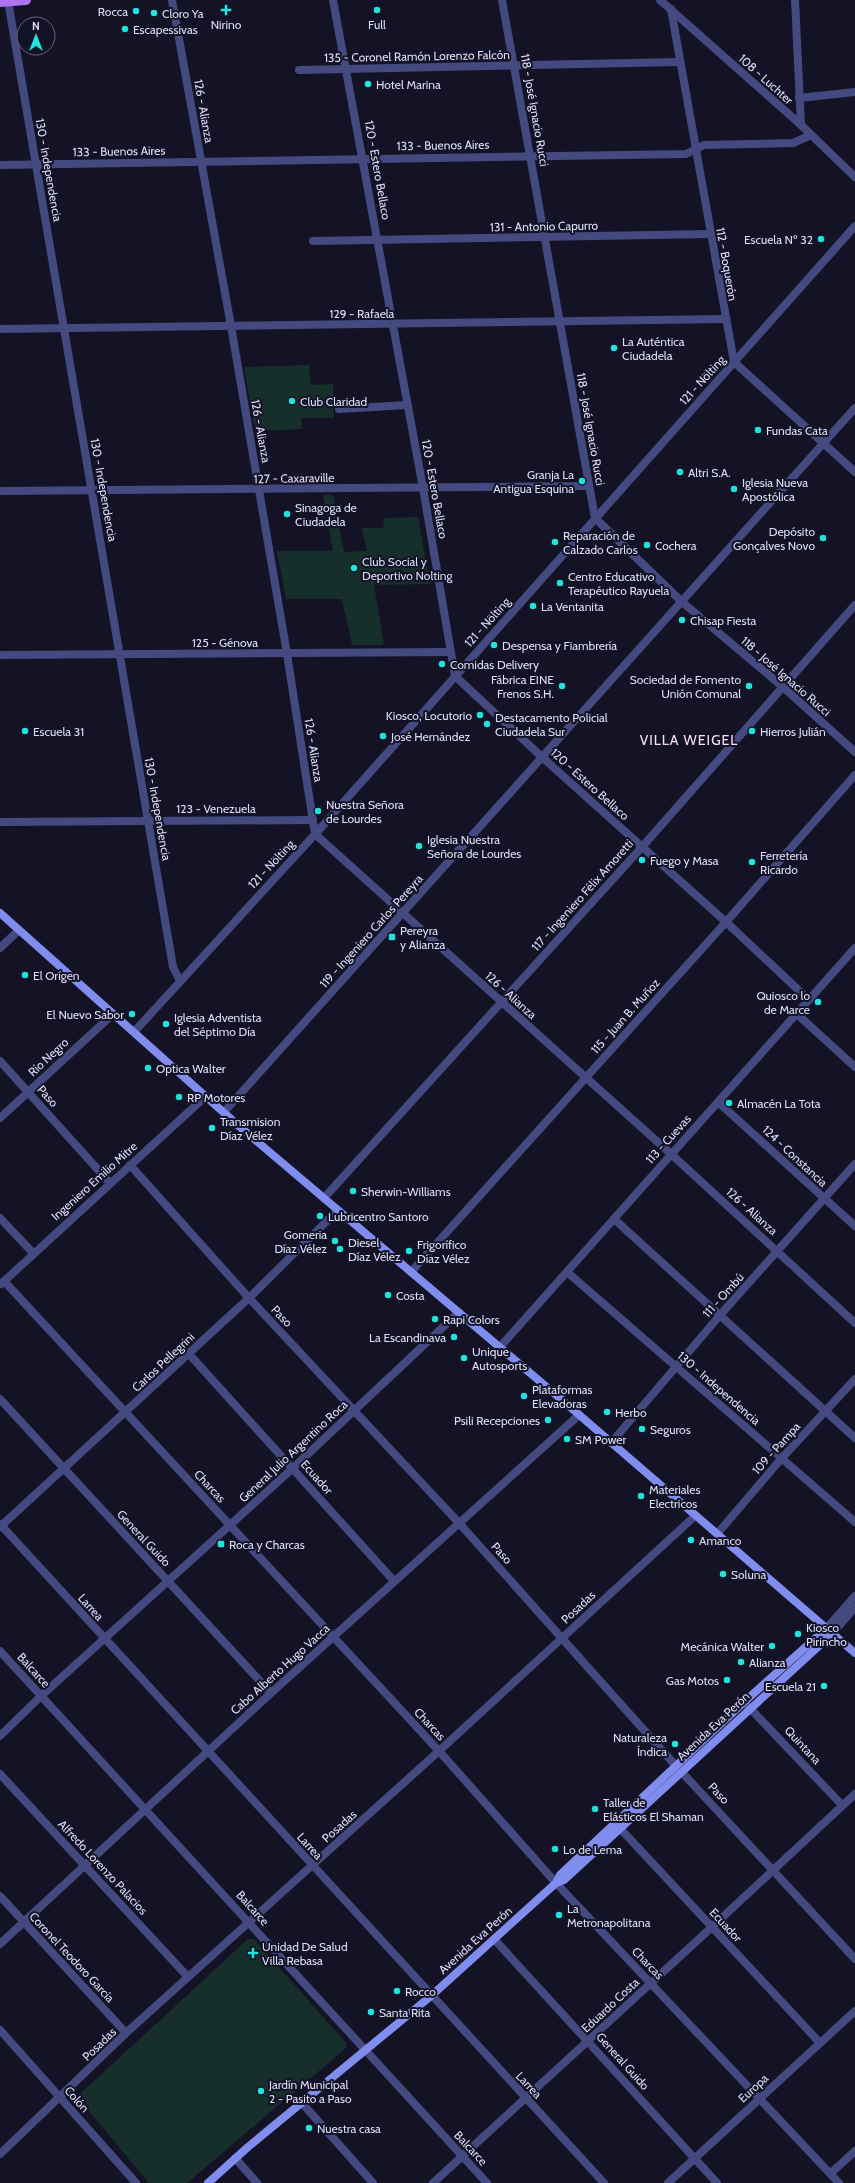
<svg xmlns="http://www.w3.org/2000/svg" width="855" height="2183" font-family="Cabin,sans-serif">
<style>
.green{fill:#172f2b}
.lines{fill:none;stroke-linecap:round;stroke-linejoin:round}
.minor{stroke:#444a7f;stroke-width:8}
.tertiary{stroke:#444a7f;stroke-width:8}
.secondary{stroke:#808cee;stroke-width:8}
.primary{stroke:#af72ec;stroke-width:10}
.poi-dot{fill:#22e2dc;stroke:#141326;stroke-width:1.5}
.labels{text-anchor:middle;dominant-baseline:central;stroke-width:4;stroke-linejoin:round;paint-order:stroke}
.poi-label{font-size:12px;fill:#ddddfa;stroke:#141326;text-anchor:start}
.street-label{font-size:12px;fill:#ddddfa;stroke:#141326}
.quarter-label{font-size:14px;letter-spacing:1px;fill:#fbdff4;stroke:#141326}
</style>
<rect width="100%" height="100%" fill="#141326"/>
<g class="green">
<polygon points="309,365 311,385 333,384 334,418 301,418 302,429 255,431 244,367"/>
<polygon points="323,495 333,495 344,552 367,551 362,528 384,528 383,518 418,517 430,584 374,585 384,645 352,645 342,599 286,599 277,551 333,551"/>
<polygon points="248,1939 254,1939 347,2044 346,2048 187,2183 149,2183 79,2099 80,2094"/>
</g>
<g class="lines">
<g class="minor">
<polyline points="172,0 231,326 287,654 315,834 671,1154 855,1323"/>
<polyline points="333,0 423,488 455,676 543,758 726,922 809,1000"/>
<polyline points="502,0 595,518 681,601 783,687 855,752"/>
<polyline points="660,0 801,125 855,177"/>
<polyline points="795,0 801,125"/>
<polyline points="8,1 173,967 180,981"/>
<polyline points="671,9 734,362 855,472"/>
<polyline points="299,70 679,62"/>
<polyline points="799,98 855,92"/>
<polyline points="0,165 686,154 704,145 793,143 811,135"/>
<polyline points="313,241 710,234"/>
<polyline points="0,329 725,319"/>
<polyline points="339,409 408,405"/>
<polyline points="0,491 589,486"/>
<polyline points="0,655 450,652"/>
<polyline points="0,822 313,820"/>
<polyline points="0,948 19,930"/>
<polyline points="797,1014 855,1067"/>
<polyline points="0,1061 110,1183"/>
<polyline points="718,1102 855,1226"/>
<polyline points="0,1118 113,1014"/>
<polyline points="130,1165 249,1298 459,1523 676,1766 855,1959"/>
<polyline points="324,1198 642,847 855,605"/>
<polyline points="0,1218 33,1253"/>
<polyline points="614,1219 855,1438"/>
<polyline points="411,1272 726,922 855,775"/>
<polyline points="567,1272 855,1522"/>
<polyline points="4,1281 439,1751 556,1883 839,2183"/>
<polyline points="1,1284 206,1096"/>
<polyline points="500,1347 855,948"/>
<polyline points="189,1354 394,1581"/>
<polyline points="0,1399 271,1693"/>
<polyline points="611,1443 721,1314 855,1164"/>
<polyline points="0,1524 604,2183"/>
<polyline points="0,1527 249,1298 338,1210"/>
<polyline points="717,1534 781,1459 855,1379"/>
<polyline points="0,1651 487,2183"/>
<polyline points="744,1702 842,1805"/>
<polyline points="0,1736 41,1696 293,1468 459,1312"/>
<polyline points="0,1774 188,1977"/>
<polyline points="616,1824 820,2043"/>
<polyline points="0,1896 126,2033"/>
<polyline points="494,1939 717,2183"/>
<polyline points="0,1944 271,1693 579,1415"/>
<polyline points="0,2030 136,2183"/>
<polyline points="302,2103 373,2183"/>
<polyline points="0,2154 126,2033 439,1751 695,1516"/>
<polyline points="235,2158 257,2183"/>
<polyline points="831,2173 855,2151"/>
<polyline points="433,2183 712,1927 855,1794"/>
<polyline points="668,2183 855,2011"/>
</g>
<g class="tertiary">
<polyline points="134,1032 318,831 855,226"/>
<polyline points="224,1112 855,408"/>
<polyline points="827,1628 855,1596"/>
<polyline points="833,1633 855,1607"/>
</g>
<g class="secondary">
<polyline points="0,913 240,1127 562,1400 855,1653"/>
<polyline points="556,1883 560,1875 578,1858 744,1702 827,1628"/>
<polyline points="208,2183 248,2147 431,1996 556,1883 564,1880 833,1633"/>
</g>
<polyline class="primary" points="0,2 26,0"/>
</g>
<g class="poi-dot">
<path d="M224 4h4v4h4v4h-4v4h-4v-4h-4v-4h4z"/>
<circle cx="377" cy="10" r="4"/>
<circle cx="136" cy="11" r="4"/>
<circle cx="154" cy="13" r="4"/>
<circle cx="125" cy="29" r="4"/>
<circle cx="368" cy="84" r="4"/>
<circle cx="821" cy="239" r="4"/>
<circle cx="614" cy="348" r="4"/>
<circle cx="292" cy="401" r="4"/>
<circle cx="758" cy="430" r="4"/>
<circle cx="680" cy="472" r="4"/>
<circle cx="582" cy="481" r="4"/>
<circle cx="734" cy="489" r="4"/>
<circle cx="287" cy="514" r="4"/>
<circle cx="823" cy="538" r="4"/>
<circle cx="555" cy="542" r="4"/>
<circle cx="647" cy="545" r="4"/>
<circle cx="354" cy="568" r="4"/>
<circle cx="560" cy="583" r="4"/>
<circle cx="533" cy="606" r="4"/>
<circle cx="682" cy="620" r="4"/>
<circle cx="494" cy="645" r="4"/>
<circle cx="442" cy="664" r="4"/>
<circle cx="562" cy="686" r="4"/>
<circle cx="749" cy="686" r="4"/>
<circle cx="480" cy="715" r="4"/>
<circle cx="487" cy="724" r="4"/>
<circle cx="25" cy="731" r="4"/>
<circle cx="752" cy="731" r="4"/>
<circle cx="383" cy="736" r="4"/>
<circle cx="318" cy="811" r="4"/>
<circle cx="419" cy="846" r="4"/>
<circle cx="642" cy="860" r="4"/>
<circle cx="752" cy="862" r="4"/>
<rect x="388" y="933" width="8" height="8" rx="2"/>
<circle cx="25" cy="975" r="4"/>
<circle cx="818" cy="1002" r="4"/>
<circle cx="132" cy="1014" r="4"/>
<circle cx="166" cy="1024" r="4"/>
<circle cx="148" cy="1068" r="4"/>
<circle cx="179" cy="1097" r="4"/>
<circle cx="729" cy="1103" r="4"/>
<circle cx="212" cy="1128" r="4"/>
<circle cx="353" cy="1191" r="4"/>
<circle cx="320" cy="1216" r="4"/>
<circle cx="335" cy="1241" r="4"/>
<circle cx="340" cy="1249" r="4"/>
<circle cx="409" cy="1251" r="4"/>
<circle cx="388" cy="1295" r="4"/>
<circle cx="435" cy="1319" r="4"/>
<circle cx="454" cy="1337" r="4"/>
<circle cx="464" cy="1358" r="4"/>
<circle cx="524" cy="1396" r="4"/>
<circle cx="607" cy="1412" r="4"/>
<circle cx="548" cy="1420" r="4"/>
<circle cx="642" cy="1429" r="4"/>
<circle cx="567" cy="1439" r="4"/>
<circle cx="641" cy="1496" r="4"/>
<circle cx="691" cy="1540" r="4"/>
<rect x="217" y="1540" width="8" height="8" rx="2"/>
<circle cx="723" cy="1574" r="4"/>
<circle cx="798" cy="1634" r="4"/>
<circle cx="772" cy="1646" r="4"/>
<circle cx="741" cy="1662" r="4"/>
<circle cx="727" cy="1680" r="4"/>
<circle cx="824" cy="1686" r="4"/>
<circle cx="675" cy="1744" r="4"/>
<circle cx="595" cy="1809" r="4"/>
<circle cx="555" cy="1849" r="4"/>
<circle cx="559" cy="1915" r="4"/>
<path d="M251 1947h4v4h4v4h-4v4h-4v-4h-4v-4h4z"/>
<circle cx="397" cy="1991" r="4"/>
<circle cx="371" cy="2012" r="4"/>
<circle cx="261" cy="2091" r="4"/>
<circle cx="309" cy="2128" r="4"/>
</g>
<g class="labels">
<g class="poi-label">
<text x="128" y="11" text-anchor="end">Rocca</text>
<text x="162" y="13">Cloro Ya</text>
<text x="226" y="24" text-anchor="middle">Nirino</text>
<text x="377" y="24" text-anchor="middle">Full</text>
<text x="133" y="29">Escapessivas</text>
<text x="376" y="84">Hotel Marina</text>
<text x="813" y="239" text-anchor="end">Escuela Nº 32</text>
<text x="622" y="341">La Auténtica<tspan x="622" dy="14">Ciudadela</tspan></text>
<text x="300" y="401">Club Claridad</text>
<text x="766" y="430">Fundas Cata</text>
<text x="688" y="472">Altri S.A.</text>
<text x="574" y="474" text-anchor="end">Granja La<tspan x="574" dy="14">Antigua Esquina</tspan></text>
<text x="742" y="482">Iglesia Nueva<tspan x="742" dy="14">Apostólica</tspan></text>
<text x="295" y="507">Sinagoga de<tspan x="295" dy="14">Ciudadela</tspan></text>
<text x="815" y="531" text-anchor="end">Depósito<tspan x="815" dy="14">Gonçalves Novo</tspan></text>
<text x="563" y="535">Reparación de<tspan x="563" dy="14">Calzado Carlos</tspan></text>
<text x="655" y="545">Cochera</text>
<text x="362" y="561">Club Social y<tspan x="362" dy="14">Deportivo Nolting</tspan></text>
<text x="568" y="576">Centro Educativo<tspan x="568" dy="14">Terapéutico Rayuela</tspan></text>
<text x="541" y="606">La Ventanita</text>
<text x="690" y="620">Chisap Fiesta</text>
<text x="502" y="645">Despensa y Fiambrería</text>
<text x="450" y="664">Comidas Delivery</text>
<text x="554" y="679" text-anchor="end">Fábrica EINE<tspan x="554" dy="14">Frenos S.H.</tspan></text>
<text x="741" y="679" text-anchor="end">Sociedad de Fomento<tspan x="741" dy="14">Unión Comunal</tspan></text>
<text x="472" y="715" text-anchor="end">Kiosco, Locutorio</text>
<text x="495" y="717">Destacamento Policial<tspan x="495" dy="14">Ciudadela Sur</tspan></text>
<text x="33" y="731">Escuela 31</text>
<text x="760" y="731">Hierros Julián</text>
<text x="391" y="736">José Hernández</text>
<text x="326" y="804">Nuestra Señora<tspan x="326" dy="14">de Lourdes</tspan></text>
<text x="427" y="839">Iglesia Nuestra<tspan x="427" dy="14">Señora de Lourdes</tspan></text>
<text x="760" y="855">Ferretería<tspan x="760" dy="14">Ricardo</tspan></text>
<text x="650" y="860">Fuego y Masa</text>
<text x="400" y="930">Pereyra<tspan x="400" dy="14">y Alianza</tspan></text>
<text x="33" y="975">El Orígen</text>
<text x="810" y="995" text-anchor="end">Quiosco lo<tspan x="810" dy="14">de Marce</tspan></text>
<text x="124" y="1014" text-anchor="end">El Nuevo Sabor</text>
<text x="174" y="1017">Iglesia Adventista<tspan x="174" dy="14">del Séptimo Día</tspan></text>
<text x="156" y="1068">Optica Walter</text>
<text x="187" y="1097">RP Motores</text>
<text x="737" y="1103">Almacén La Tota</text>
<text x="220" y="1121">Transmision<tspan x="220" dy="14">Díaz Vélez</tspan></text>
<text x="361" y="1191">Sherwin-Williams</text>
<text x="328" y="1216">Lubricentro Santoro</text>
<text x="327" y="1234" text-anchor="end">Gomeria<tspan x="327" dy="14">Díaz Vélez</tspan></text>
<text x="348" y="1242">Diesel<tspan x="348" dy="14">Díaz Vélez</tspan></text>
<text x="417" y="1244">Frigorífico<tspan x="417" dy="14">Díaz Vélez</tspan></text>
<text x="396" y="1295">Costa</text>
<text x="443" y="1319">Rapi Colors</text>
<text x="446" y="1337" text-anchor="end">La Escandinava</text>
<text x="472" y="1351">Unique<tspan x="472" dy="14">Autosports</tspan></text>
<text x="532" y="1389">Plataformas<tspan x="532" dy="14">Elevadoras</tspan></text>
<text x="615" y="1412">Herbo</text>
<text x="540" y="1420" text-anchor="end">Psili Recepciones</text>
<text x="650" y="1429">Seguros</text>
<text x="575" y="1439">SM Power</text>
<text x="649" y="1489">Materiales<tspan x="649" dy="14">Electricos</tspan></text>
<text x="699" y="1540">Amanco</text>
<text x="229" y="1544">Roca y Charcas</text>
<text x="731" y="1574">Soluna</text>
<text x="806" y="1627">Kiosco<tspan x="806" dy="14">Pirincho</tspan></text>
<text x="764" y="1646" text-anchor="end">Mecánica Walter</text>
<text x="749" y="1662">Alianza</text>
<text x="719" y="1680" text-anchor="end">Gas Motos</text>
<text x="816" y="1686" text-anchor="end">Escuela 21</text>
<text x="667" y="1737" text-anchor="end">Naturaleza<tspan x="667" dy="14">Índica</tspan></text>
<text x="603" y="1802">Taller de<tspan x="603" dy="14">Elásticos El Shaman</tspan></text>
<text x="563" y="1849">Lo de Lema</text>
<text x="567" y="1908">La<tspan x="567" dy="14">Metronapolitana</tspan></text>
<text x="262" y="1946">Unidad De Salud<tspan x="262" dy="14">Villa Rebasa</tspan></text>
<text x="405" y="1991">Rocco</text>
<text x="379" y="2012">Santa Rita</text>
<text x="269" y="2084">Jardín Municipal<tspan x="269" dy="14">2 - Pasito a Paso</tspan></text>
<text x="317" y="2128">Nuestra casa</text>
</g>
<g class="street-label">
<text transform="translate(417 56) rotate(-1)">135 - Coronel Ramón Lorenzo Falcón</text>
<text transform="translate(766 79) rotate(42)">108 - Luchter</text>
<text transform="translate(535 110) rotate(80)">118 - José Ignacio Rucci</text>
<text transform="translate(204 111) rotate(80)">126 - Alianza</text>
<text transform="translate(443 145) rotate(-1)">133 - Buenos Aires</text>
<text transform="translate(119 151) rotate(-1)">133 - Buenos Aires</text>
<text transform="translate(49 170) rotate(80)">130 - Independencia</text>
<text transform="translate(378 170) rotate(80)">120 - Estero Bellaco</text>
<text transform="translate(544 226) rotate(-1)">131 - Antonio Capurro</text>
<text transform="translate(727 264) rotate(80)">112 - Boquerón</text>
<text x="362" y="313">129 - Rafaela</text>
<text transform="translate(702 380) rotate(-48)">121 - Nölting</text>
<text transform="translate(591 429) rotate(80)">118 - José Ignacio Rucci</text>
<text transform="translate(261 431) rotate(80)">126 - Alianza</text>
<text transform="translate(294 478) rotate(-1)">127 - Caxaraville</text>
<text transform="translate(435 489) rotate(80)">120 - Estero Bellaco</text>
<text transform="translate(104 490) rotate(80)">130 - Independencia</text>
<text transform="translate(487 622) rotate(-48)">121 - Nölting</text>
<text x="225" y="642">125 - Génova</text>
<text transform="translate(786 676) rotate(41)">118 - José Ignacio Rucci</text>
<text transform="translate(314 750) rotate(81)">126 - Alianza</text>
<text transform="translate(590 784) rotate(42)">120 - Estero Bellaco</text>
<text x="216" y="808">123 - Venezuela</text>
<text transform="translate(158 809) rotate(80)">130 - Independencia</text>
<text transform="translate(271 864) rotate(-47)">121 - Nölting</text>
<text transform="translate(582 895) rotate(-48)">117 - Ingeniero Félix Amoretti</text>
<text transform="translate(371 931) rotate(-48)">119 - Ingeniero Carlos Pereyra</text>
<text transform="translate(511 995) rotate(42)">126 - Alianza</text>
<text transform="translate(625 1016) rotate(-48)">115 - Juan B. Muñoz</text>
<text transform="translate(48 1057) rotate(-43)">Río Negro</text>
<text transform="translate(48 1096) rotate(48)">Paso</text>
<text transform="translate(668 1139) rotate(-48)">113 - Cuevas</text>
<text transform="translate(795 1156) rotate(43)">124 - Constancia</text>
<text transform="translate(94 1181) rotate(-42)">Ingeniero Emilio Mitre</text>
<text transform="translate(752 1211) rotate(42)">126 - Alianza</text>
<text transform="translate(723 1295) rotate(-48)">111 - Ombú</text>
<text transform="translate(282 1316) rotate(47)">Paso</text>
<text transform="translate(163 1362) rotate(-43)">Carlos Pellegrini</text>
<text transform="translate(719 1388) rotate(41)">130 - Independencia</text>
<text transform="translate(776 1448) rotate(-48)">109 - Pampa</text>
<text transform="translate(293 1451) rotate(-43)">General Julio Argentino Roca</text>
<text transform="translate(317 1477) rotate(48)">Ecuador</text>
<text transform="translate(210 1486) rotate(47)">Charcas</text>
<text transform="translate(144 1538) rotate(47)">General Guido</text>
<text transform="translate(502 1553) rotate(48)">Paso</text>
<text transform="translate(91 1607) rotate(48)">Larrea</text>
<text transform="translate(578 1607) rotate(-43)">Posadas</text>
<text transform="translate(280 1669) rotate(-42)">Cabo Alberto Hugo Vacca</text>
<text transform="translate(34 1670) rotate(48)">Balcarce</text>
<text transform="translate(430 1724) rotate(47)">Charcas</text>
<text transform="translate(713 1726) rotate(-43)">Avenida Eva Perón</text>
<text transform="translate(803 1745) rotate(47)">Quintana</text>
<text transform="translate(719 1793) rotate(47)">Paso</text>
<text transform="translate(339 1826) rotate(-42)">Posadas</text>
<text transform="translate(310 1846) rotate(48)">Larrea</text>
<text transform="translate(103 1867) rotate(47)">Alfredo Lorenzo Palacios</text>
<text transform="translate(253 1908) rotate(48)">Balcarce</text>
<text transform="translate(726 1925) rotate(47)">Ecuador</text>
<text transform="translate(475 1940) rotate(-42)">Avenida Eva Perón</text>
<text transform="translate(72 1957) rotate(47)">Coronel Teodoro García</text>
<text transform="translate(648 1963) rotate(46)">Charcas</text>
<text transform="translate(610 2005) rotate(-43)">Eduardo Costa</text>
<text transform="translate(99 2044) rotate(-44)">Posadas</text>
<text transform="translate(623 2061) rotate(48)">General Guido</text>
<text transform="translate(529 2085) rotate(47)">Larrea</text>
<text transform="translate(753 2088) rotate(-43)">Europa</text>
<text transform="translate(77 2099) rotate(48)">Colón</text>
<text transform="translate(471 2148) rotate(47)">Balcarce</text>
</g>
<g class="quarter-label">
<text x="689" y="740">VILLA WEIGEL</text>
</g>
</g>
<g transform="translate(36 36)"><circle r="19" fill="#141326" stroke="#64647b"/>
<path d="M0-3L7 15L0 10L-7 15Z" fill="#22e2dc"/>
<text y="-6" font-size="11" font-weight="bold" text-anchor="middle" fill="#ddddfa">N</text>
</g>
</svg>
